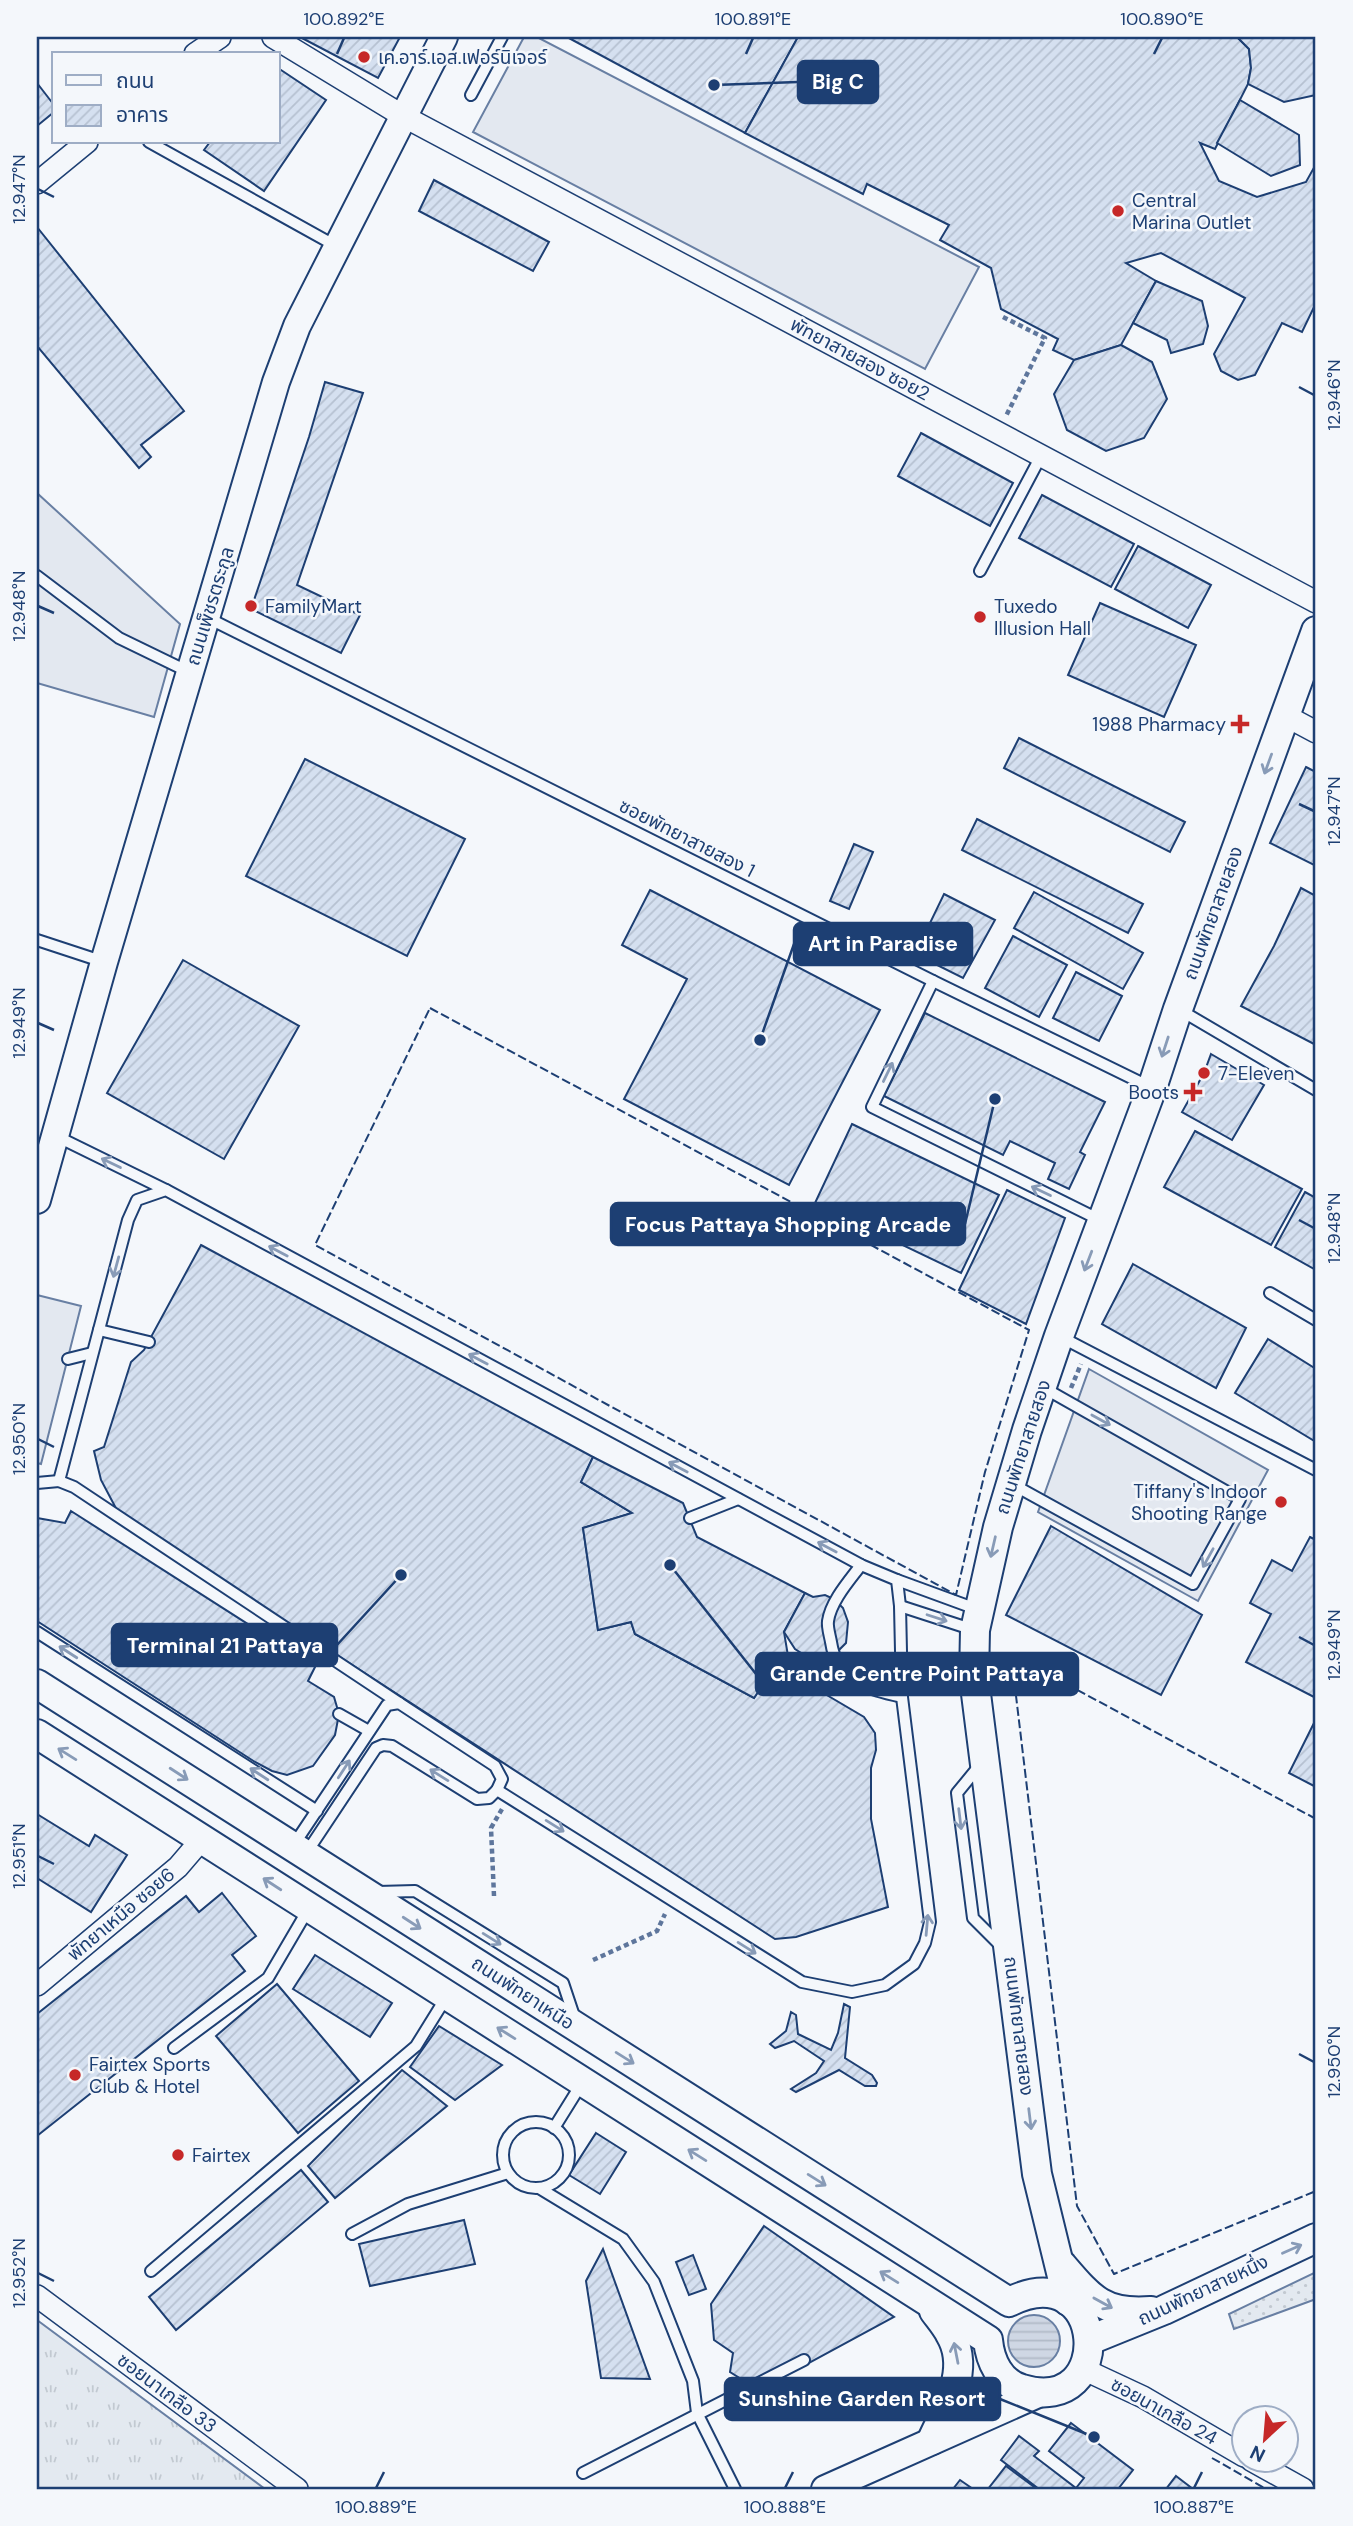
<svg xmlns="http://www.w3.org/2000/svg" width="1353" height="2526" font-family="'DM Sans','Noto Sans Thai',sans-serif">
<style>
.grass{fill:url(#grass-tufts);stroke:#687fa3;stroke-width:2}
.garden{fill:url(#garden-dots);stroke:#687fa3;stroke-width:2}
.parking{fill:#e3e8f0;stroke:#687fa3;stroke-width:2}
.water{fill:url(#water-rules);stroke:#687fa3;stroke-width:2}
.building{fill:url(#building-hatch);stroke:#1d3f73;stroke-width:2}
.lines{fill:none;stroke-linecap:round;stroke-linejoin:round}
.service-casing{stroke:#1d3f73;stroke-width:14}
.minor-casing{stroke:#1d3f73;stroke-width:24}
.tertiary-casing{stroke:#1d3f73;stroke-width:30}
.secondary-casing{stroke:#1d3f73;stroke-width:32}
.path{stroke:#5e769c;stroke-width:4.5;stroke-dasharray:5 3.5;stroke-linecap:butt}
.service{stroke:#f4f7fb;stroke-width:10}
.minor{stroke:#f4f7fb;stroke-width:21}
.tertiary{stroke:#f4f7fb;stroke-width:26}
.secondary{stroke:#f4f7fb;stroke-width:28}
.fence{stroke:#1d3f73;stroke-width:2;stroke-dasharray:9 3.5;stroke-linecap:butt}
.oneway{stroke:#889bb7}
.ticks{fill:none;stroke:#1d3f73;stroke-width:2.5}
.poi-dot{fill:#c62828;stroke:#f4f7fb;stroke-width:2.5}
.labels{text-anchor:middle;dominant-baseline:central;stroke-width:5;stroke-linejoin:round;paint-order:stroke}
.poi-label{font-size:19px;fill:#1d3f73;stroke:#f4f7fb;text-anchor:start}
.street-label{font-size:19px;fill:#1d3f73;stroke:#f4f7fb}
.leader{fill:none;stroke:#1d3f73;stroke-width:2.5}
.callout-dot{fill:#1d3f73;stroke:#f4f7fb;stroke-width:2.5}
.callout{fill:#1d3f73;stroke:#1d3f73;stroke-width:2.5}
.callout-label{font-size:21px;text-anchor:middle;font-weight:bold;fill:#fff}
.neatline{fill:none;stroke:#1d3f73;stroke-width:2.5}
.ticks-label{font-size:18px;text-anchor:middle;fill:#1d3f73}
</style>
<defs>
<pattern id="grass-tufts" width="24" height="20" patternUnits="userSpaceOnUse" patternTransform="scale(1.75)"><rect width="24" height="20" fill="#e3e9f0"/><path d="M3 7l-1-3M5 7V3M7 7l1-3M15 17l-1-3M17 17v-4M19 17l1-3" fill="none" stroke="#c2c9d1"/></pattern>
<pattern id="garden-dots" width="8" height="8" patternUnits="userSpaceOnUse" patternTransform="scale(1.75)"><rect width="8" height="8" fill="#e3e9f0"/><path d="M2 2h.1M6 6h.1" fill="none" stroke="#c2c9d1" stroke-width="1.8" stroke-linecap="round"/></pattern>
<pattern id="water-rules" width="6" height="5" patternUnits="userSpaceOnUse" patternTransform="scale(1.75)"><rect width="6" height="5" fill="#cfd7e4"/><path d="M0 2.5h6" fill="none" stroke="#b1bac7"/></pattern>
<pattern id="building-hatch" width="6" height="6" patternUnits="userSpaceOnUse" patternTransform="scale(1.75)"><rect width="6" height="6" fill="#d5e0f0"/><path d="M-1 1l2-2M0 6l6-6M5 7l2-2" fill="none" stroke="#b6c1d1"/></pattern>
</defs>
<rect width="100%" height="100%" fill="#f4f7fb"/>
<polygon class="grass" points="37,2320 265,2489 37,2489"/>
<polygon class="garden" points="1316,2272 1316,2299 1234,2329 1229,2314"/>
<g class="parking">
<polygon points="524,37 537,37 979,267 925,369 473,132"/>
<polygon points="37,493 180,624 154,717 37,683"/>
<polygon points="37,1295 81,1306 41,1464 37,1463"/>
<polygon points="1089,1369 1268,1470 1198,1601 1038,1512"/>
</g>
<circle class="water" cx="1034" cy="2341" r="26"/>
<g class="building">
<polygon points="300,37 400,37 378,78"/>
<polygon points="567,37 798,37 745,133"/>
<polygon points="798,37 1237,37 1249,49 1251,68 1248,84 1215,149 1200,143 1219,181 1257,197 1306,182 1316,164 1316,303 1302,332 1282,323 1255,375 1238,380 1221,371 1214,354 1245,298 1161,253 1126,263 1156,281 1121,345 1074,360 1053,350 1058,339 1001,309 991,268 940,240 949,225 867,184 863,194 745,133"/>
<polygon points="1237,37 1316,37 1316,95 1284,102 1248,84 1251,68 1249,49"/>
<polygon points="278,68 326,100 264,191 204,150 210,142 278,142"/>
<polygon points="37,83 54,105 54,112 37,126"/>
<polygon points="1240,100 1299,135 1300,165 1271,176 1217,143"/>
<polygon points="434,180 549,242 533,271 419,211"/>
<polygon points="37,227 184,411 141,445 151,457 139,468 37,346"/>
<polygon points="1156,281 1202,301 1208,326 1203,344 1171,353 1167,340 1133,323"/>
<polygon points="1121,345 1152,362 1167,399 1144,438 1106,451 1067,430 1054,394 1074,360"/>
<polygon points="325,382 363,393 297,585 360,615 341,653 251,609 309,437"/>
<polygon points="921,433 1013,483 990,526 898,476"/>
<polygon points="1042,495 1134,544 1111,587 1019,538"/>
<polygon points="1138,546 1211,585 1188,628 1115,589"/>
<polygon points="1100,603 1196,645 1164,717 1068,675"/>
<polygon points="1019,738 1185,822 1170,852 1004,768"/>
<polygon points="305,759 465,839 407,956 246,876"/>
<polygon points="1306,767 1316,772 1316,866 1270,843"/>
<polygon points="977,819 1143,904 1128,933 962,850"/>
<polygon points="854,844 873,852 849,909 830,901"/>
<polygon points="1301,888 1316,896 1316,1045 1241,1006 1274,946"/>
<polygon points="650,890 880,1010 789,1185 624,1099 687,979 622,945"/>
<polygon points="1034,892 1143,953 1123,989 1014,928"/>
<polygon points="944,894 995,920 963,978 915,954"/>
<polygon points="1013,936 1067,965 1039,1017 985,988"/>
<polygon points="183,960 299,1026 224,1159 107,1093"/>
<polygon points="1076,972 1122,996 1099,1041 1053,1018"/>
<polygon points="925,1013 1105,1102 1080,1152 1085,1155 1069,1189 1048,1179 1055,1163 1010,1141 1003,1155 884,1096"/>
<polygon points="1211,1054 1264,1085 1232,1140 1182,1112 1204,1073"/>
<polygon points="852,1124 999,1195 961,1273 815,1203"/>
<polygon points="1195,1131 1302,1189 1271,1245 1164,1187"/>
<polygon points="1007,1190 1065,1218 1026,1324 959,1290"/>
<polygon points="1305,1192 1316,1198 1316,1270 1275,1247"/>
<polygon points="201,1245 593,1457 581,1482 632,1513 583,1528 598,1630 631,1622 635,1634 754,1698 764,1683 791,1674 864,1717 875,1733 876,1750 871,1768 871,1819 888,1907 796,1937 775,1939 119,1514 101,1480 94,1451 104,1447 131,1362 144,1350"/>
<polygon points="1133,1264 1246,1328 1216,1388 1102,1324"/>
<polygon points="1268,1339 1316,1369 1316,1442 1235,1393"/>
<polygon points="593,1457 683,1503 697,1537 805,1593 784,1632 791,1674 764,1683 754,1698 635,1634 631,1622 598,1630 583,1528 632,1513 581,1482"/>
<polygon points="71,1511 315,1667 308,1681 334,1697 339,1714 335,1735 313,1766 287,1775 272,1771 255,1762 37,1621 37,1518 65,1523"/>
<polygon points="1051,1526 1202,1615 1161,1695 1006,1615"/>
<polygon points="1310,1537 1316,1540 1316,1698 1246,1662 1271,1614 1250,1603 1272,1560 1292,1571"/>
<polygon points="805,1593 813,1597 825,1595 834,1599 843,1608 848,1622 846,1643 838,1651 809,1658 795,1649 784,1632"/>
<polygon points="1316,1719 1316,1787 1289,1773"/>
<polygon points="37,1814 89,1846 95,1835 127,1855 91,1912 37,1878"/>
<polygon points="222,1893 256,1936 232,1955 245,1971 37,2136 37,2014 186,1896 199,1912"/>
<polygon points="315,1955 392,2003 370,2037 293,1989"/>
<polygon points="277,1984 359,2081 298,2133 216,2036"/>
<polygon points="844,2004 850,2007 845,2058 872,2075 877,2083 876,2086 865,2086 839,2070 796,2092 791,2089 816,2073 824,2061 794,2041 775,2048 770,2044 786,2031 791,2012 796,2015 798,2034 831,2050 838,2033"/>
<polygon points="439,2026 502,2065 455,2100 410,2067"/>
<polygon points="402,2070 447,2106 335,2198 308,2166"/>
<polygon points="596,2133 626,2152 600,2194 569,2175"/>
<polygon points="301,2170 328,2202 176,2330 149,2297"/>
<polygon points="464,2220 475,2264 370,2286 359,2244"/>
<polygon points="764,2226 894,2317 759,2390 730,2372 733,2353 714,2340 711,2304"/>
<polygon points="603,2249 650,2379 601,2378 586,2281"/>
<polygon points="693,2255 706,2289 689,2295 676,2262"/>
<polygon points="1071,2423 1133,2470 1118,2489 1039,2489 1001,2460 1019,2436 1039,2451 1034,2456 1076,2488 1084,2478 1049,2451"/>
<polygon points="1006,2466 1037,2489 988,2489"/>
<polygon points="1176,2476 1193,2489 1166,2489"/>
<polygon points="960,2480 973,2489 953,2489"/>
</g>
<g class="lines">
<defs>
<g id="service">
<polyline points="471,95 502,37"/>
<polyline points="149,142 336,246"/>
<polyline points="980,571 1041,456"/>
<polyline points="37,576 119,638 189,672"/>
<polyline points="208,618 933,981 1152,1088"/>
<polyline points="37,940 104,962"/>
<polyline points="933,981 872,1107 1100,1220"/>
<polyline points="1180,1010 1316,1090"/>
<polyline points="56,1136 166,1190"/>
<polyline points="1270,1293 1316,1320"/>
<polyline points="99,1330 149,1342"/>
<polyline points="1059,1336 1316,1470"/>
<polyline points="68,1359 92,1353"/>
<polyline points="37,1483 59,1481"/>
<polyline points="1012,1484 1193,1584 1240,1499 1044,1388"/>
<polyline points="690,1518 738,1499"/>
<path d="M861,1565C849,1581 831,1601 828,1621C827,1627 830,1636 831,1642C837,1682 867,1689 902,1697"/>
<polyline points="897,1580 979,1610"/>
<polyline points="900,1606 974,1630"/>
<polyline points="37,1632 317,1811"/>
<polyline points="399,1703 74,1487 59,1481 128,1220 137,1200 166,1190 861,1565 897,1580 900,1606 902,1697 930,1922 925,1943 914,1964 885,1985 852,1992 802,1982 497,1790"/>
<polyline points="339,1714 369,1731"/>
<polyline points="980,1765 957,1793 973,1918 1003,1948"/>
<polyline points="293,1846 387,1705 399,1703 495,1766 502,1779 497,1790 489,1798 477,1799 392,1746 383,1745 376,1748 305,1855"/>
<polyline points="378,1892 415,1891 563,1983 575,2019"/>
<polyline points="174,2048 268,1978 309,1908"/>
<circle cx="536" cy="2155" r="33"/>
<polyline points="554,2128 582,2083"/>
<polyline points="539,2188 623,2239 654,2282 693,2381 697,2413 735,2489"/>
<polyline points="352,2234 408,2204 508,2173"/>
<polyline points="151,2271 416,2046 447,1996"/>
<polyline points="583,2473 804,2360"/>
</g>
<g id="minor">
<polyline points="273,37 403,116 1316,602"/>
<polyline points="195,54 220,37"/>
<polyline points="37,183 87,142"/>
<polyline points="1286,716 1316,732"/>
<polyline points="37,1985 178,1867 202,1839"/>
<polyline points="37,2296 297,2489"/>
<polyline points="1083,2369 1143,2397 1244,2456"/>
<polyline points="1251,2460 1303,2489"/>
</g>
<g id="tertiary">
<polyline points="37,1200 104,962 276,382 297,326 444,37"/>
<polyline points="825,2489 1038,2394"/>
</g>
<g id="secondary">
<path d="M37,1684L1009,2302C1107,2253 1118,2418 1022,2389C1000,2383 990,2361 988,2340L37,1734"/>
<path d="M1062,2265C1091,2299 1104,2315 1151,2311"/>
<polyline points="1068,2301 1037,2174 974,1678 975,1630 998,1527 1027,1430 1059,1336 1152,1088 1178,1009 1316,631"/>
<polyline points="1090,2340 1164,2310 1316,2238"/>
<path d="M932,2440C947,2407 971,2369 950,2334C946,2326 939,2318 934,2311"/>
</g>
</defs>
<use href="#service" class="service-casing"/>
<use href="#minor" class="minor-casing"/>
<use href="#tertiary" class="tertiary-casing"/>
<use href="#secondary" class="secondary-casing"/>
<g class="path">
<polyline points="1003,317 1045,338 1006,416"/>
<polyline points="1071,1388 1081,1364"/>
<polyline points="494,1896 491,1828 502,1809"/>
<polyline points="593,1960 657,1931 665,1914"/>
</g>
<use href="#service" class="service"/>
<use href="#minor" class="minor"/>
<use href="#tertiary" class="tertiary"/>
<use href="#secondary" class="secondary"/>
<g class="fence">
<polygon points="430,1008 1029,1330 985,1472 956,1595 315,1245"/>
<polyline points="1316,1819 1011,1654 1077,2206 1114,2274 1316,2191"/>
<polyline points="1212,2458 1266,2489"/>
</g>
</g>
<defs><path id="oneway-shaft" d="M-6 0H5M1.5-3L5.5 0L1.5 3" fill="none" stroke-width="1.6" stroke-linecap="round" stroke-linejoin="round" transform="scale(1.75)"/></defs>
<g class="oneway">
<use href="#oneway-shaft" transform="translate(1268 764) rotate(110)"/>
<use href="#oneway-shaft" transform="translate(1165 1047) rotate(108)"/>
<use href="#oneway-shaft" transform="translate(888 1072) rotate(-64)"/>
<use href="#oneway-shaft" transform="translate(111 1163) rotate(-154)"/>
<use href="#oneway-shaft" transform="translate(1041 1191) rotate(-154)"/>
<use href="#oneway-shaft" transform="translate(278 1251) rotate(-152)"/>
<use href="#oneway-shaft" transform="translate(1088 1261) rotate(111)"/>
<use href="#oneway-shaft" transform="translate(116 1267) rotate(105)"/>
<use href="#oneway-shaft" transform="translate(478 1359) rotate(-152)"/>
<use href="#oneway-shaft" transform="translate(1101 1420) rotate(29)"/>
<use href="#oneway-shaft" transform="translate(678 1467) rotate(-152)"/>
<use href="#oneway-shaft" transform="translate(827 1547) rotate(-152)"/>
<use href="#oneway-shaft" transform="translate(993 1547) rotate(103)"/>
<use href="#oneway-shaft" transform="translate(1208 1558) rotate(119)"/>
<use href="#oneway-shaft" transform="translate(937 1618) rotate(18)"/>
<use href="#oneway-shaft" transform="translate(68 1652) rotate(-147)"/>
<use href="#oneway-shaft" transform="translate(67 1754) rotate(-148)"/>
<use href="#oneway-shaft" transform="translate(344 1769) rotate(-57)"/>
<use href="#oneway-shaft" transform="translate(179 1774) rotate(33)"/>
<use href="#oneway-shaft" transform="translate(259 1774) rotate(-147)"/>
<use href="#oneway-shaft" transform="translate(439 1775) rotate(-148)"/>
<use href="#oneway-shaft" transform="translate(960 1819) rotate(83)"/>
<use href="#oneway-shaft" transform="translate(555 1826) rotate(32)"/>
<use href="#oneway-shaft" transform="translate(272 1884) rotate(-147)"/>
<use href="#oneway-shaft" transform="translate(412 1923) rotate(33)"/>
<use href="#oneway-shaft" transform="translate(927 1925) rotate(-85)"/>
<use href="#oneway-shaft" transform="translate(492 1939) rotate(32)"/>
<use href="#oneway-shaft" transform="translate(747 1948) rotate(32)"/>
<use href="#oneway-shaft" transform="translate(506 2033) rotate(-148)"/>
<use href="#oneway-shaft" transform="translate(625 2058) rotate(32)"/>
<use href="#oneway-shaft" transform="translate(1030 2119) rotate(83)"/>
<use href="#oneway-shaft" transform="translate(697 2155) rotate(-148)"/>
<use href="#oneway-shaft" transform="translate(817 2180) rotate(32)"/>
<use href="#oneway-shaft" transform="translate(1292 2249) rotate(-24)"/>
<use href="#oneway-shaft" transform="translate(889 2277) rotate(-148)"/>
<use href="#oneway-shaft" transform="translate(1103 2303) rotate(29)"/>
<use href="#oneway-shaft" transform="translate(956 2353) rotate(-101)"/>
</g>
<path class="ticks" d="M337,54L344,38M746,54L753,38M1154,54L1162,38M38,189L54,197M1299,387L1314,395M38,606L54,613M1299,804L1314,811M38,1023L54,1030M1299,1220L1314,1228M38,1439L54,1447M1299,1637L1314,1645M38,1856L54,1864M1299,2054L1314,2062M38,2273L54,2281M376,2488L384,2472M785,2488L793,2472M1194,2488L1202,2472"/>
<g class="poi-dot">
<circle cx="364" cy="57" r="7"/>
<circle cx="1118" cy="211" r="7"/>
<circle cx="251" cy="606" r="7"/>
<circle cx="980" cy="617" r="7"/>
<path d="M1236.5 713.5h7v7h7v7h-7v7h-7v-7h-7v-7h7z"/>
<circle cx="1204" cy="1073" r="7"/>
<path d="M1189.5 1081.5h7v7h7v7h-7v7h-7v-7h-7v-7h7z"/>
<circle cx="1281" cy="1502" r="7"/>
<circle cx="75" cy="2075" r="7"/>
<circle cx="178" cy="2155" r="7"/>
</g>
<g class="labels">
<g class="poi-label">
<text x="378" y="57">เค.อาร์.เอส.เฟอร์นิเจอร์</text>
<text x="1132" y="200">Central<tspan x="1132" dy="22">Marina Outlet</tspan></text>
<text x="265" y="606">FamilyMart</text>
<text x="994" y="606">Tuxedo<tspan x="994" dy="22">Illusion Hall</tspan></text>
<text x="1226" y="724" text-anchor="end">1988 Pharmacy</text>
<text x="1218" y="1073">7-Eleven</text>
<text x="1179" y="1092" text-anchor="end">Boots</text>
<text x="1267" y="1491" text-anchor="end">Tiffany's Indoor<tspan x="1267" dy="22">Shooting Range</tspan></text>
<text x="89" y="2064">Fairtex Sports<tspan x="89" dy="22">Club &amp; Hotel</tspan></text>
<text x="192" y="2155">Fairtex</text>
</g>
<g class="street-label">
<text transform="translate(860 359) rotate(28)">พัทยาสายสอง ซอย2</text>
<text transform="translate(210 606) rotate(-73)">ถนนเพ็ชรตระกูล</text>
<text transform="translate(687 838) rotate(27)">ซอยพัทยาสายสอง 1</text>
<text transform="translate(1213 913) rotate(-70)">ถนนพัทยาสายสอง</text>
<text transform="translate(1023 1447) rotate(-72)">ถนนพัทยาสายสอง</text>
<text transform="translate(121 1914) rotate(-40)">พัทยาเหนือ ซอย6</text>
<text transform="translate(523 1993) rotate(33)">ถนนพัทยาเหนือ</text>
<text transform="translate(1019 2026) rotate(83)">ถนนพัทยาสายสอง</text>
<text transform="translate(1203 2290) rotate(-25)">ถนนพัทยาสายหนึ่ง</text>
<text transform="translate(167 2393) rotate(37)">ซอยนาเกลือ 33</text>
<text transform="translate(1164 2411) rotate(29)">ซอยนาเกลือ 24</text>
</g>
</g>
<path class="leader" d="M714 85L798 82M760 1040L794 944M995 1099L965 1224M401 1575L337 1645M670 1565L756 1674M1094 2437L1000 2399"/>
<g class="callout-dot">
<circle cx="714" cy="85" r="7"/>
<circle cx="760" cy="1040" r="7"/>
<circle cx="995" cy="1099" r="7"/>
<circle cx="401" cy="1575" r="7"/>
<circle cx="670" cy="1565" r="7"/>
<circle cx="1094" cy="2437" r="7"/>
</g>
<g class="callout">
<rect x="798" y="61" width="80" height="42" rx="7"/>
<rect x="794" y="923" width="178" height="42" rx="7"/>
<rect x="611" y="1203" width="354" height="42" rx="7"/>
<rect x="112" y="1624" width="225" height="42" rx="7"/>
<rect x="756" y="1653" width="322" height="42" rx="7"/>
<rect x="725" y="2378" width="275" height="42" rx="7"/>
</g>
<g class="callout-label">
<text x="838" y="89">Big C</text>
<text x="883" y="951">Art in Paradise</text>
<text x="788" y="1232">Focus Pattaya Shopping Arcade</text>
<text x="225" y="1653">Terminal 21 Pattaya</text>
<text x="917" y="1681">Grande Centre Point Pattaya</text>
<text x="862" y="2406">Sunshine Garden Resort</text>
</g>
<rect width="1353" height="2526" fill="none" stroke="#f4f7fb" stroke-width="77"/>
<rect x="52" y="52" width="228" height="91" fill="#f4f7fb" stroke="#9eadc5" stroke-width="2"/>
<rect x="66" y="75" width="35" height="10" fill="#f4f7fb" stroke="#9eadc5" stroke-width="2"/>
<text x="116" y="88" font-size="21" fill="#1d3f73">ถนน</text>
<rect x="66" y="105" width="35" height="21" fill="url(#building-hatch)" stroke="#9eadc5" stroke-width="2"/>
<text x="116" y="122" font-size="21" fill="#1d3f73">อาคาร</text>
<g transform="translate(1265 2439) rotate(206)"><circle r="33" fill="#f4f7fb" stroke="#9eadc5" stroke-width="2"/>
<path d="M0-5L12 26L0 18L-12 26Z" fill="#c62828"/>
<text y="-10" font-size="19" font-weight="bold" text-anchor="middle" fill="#1d3f73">N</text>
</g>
<rect x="38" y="38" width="1276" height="2450" class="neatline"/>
<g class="ticks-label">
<text x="344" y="25">100.892°E</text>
<text x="753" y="25">100.891°E</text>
<text x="1162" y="25">100.890°E</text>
<text transform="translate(19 189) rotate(-90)" y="6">12.947°N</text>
<text transform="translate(1334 395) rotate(-90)" y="6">12.946°N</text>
<text transform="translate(19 606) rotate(-90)" y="6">12.948°N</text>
<text transform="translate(1334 811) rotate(-90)" y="6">12.947°N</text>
<text transform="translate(19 1023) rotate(-90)" y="6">12.949°N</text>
<text transform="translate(1334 1228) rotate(-90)" y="6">12.948°N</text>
<text transform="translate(19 1439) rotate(-90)" y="6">12.950°N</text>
<text transform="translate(1334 1645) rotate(-90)" y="6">12.949°N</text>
<text transform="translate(19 1856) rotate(-90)" y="6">12.951°N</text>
<text transform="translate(1334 2062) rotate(-90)" y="6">12.950°N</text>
<text transform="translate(19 2273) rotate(-90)" y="6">12.952°N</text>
<text x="376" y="2513">100.889°E</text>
<text x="785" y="2513">100.888°E</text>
<text x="1194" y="2513">100.887°E</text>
</g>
</svg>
